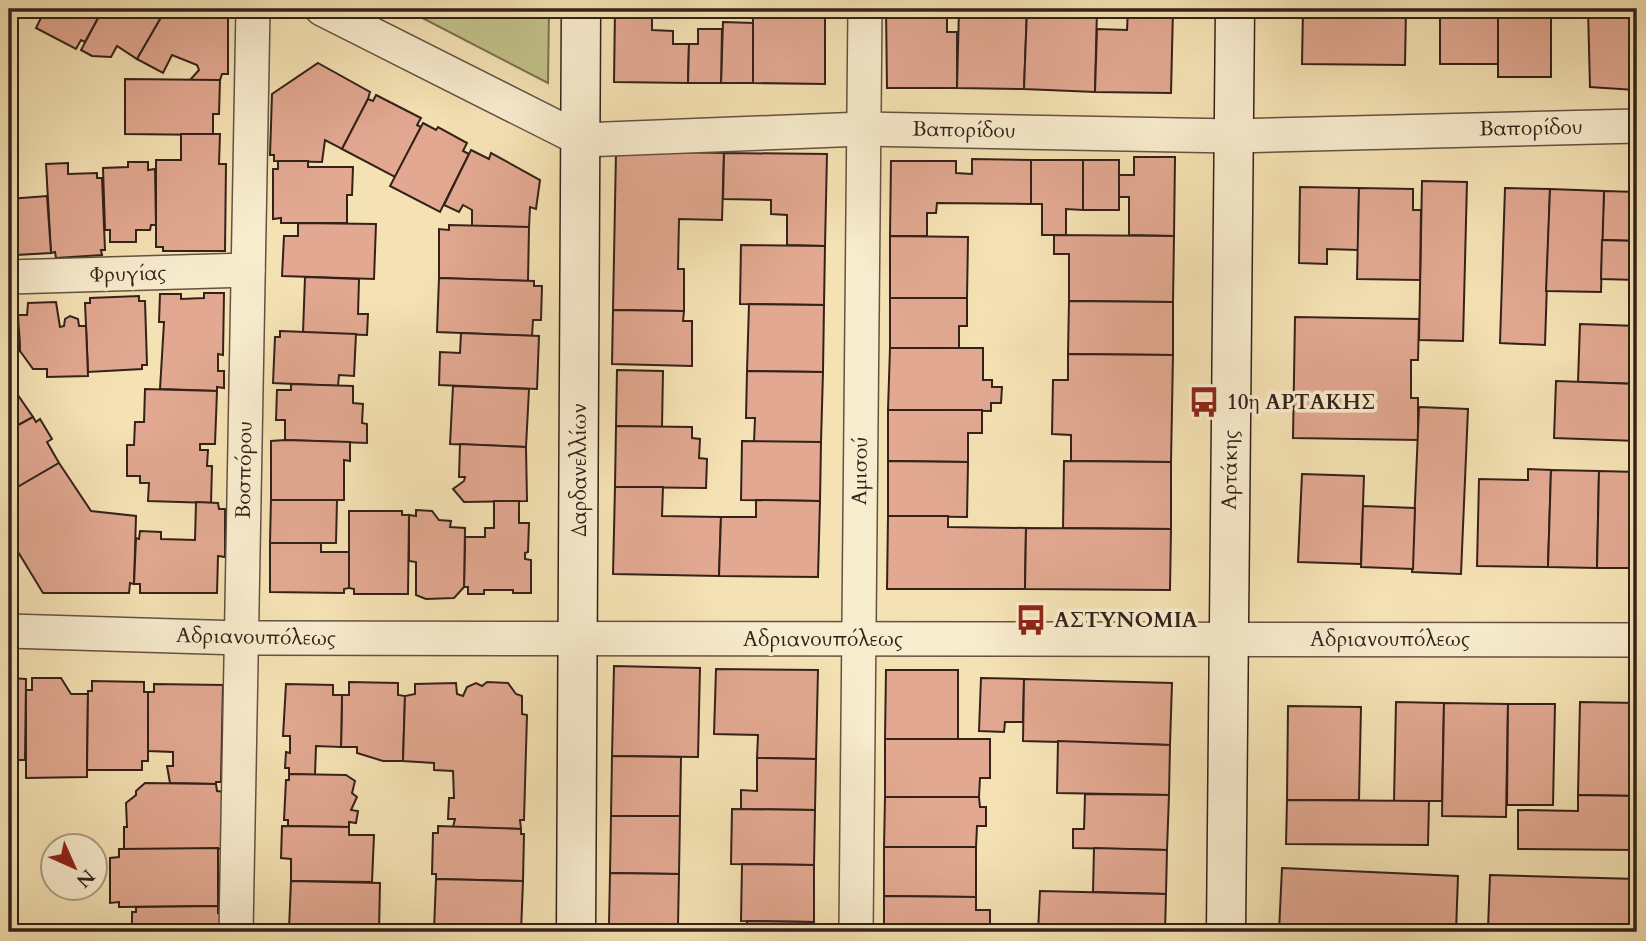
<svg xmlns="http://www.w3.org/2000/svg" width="1646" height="941" font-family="Cardo,serif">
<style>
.green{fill:#c2c189;stroke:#7b7251;stroke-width:2}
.building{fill:#e2a891;stroke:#342219;stroke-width:2}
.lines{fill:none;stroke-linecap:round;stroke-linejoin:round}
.street-casing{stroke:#645240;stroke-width:36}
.secondary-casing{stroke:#342219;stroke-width:41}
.street{stroke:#f8ecce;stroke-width:33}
.secondary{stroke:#f8ecce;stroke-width:38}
.labels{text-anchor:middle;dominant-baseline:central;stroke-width:7;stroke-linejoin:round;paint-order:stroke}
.street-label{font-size:21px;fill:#342219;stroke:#f8ecce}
.poi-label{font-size:21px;font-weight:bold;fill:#342219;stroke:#f8ecce;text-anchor:start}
</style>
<rect width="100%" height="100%" fill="#f5e2b4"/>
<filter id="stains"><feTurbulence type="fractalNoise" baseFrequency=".00286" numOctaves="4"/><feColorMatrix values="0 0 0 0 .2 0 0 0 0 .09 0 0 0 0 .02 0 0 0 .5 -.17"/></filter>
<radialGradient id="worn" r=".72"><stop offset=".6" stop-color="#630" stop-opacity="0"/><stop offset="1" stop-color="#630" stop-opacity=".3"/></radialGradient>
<polygon class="green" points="405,9 549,9 548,83"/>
<g class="building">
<polygon points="40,9 103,9 85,42 81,40 76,49 36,28 41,18 37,16"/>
<polygon points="103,9 114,12 116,9 166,9 137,59 117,46 111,57 92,56 81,50"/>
<polygon points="166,9 213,9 228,18 228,74 222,74 220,80 190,80 199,70 197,65 172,55 163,73 137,59"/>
<polygon points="615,9 652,9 652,30 673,31 673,44 689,44 688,83 614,82"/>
<polygon points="753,9 825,9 825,84 753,83"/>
<polygon points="886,9 947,9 947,32 957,32 957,88 887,88"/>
<polygon points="959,9 1027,9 1024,89 957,88"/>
<polygon points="1027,9 1097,9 1095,92 1024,89"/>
<polygon points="1128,9 1173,9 1171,93 1095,92 1097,29 1127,30"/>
<polygon points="1303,9 1406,9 1405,65 1302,64"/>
<polygon points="1440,9 1498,10 1498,64 1440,64"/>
<rect x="1498" y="9" width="53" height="68"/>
<polygon points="1588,9 1637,9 1635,90 1590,87"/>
<polygon points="723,22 753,23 753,83 721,83"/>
<polygon points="698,29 722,29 721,83 688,83 689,44 698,44"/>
<polygon points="318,63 370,92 368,99 342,149 325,140 322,162 274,161 274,155 270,155 272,94"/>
<polygon points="125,79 220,80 219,114 213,114 213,135 125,134"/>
<polygon points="376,95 421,118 417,125 421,127 395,177 342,149 368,99 373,101"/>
<polygon points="423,123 436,130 438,127 467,143 463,151 469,154 440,212 390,186"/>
<polygon points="181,134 220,134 219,164 226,164 225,251 163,251 163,247 156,247 156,160 181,160"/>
<polygon points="471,150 489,159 491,153 540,180 536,209 530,207 529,227 472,226 472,210 463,205 459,212 444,205"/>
<polygon points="616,151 724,153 722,220 679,219 678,269 684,269 684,311 613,310"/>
<polygon points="724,153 827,154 825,246 787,245 787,215 771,214 771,200 723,199"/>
<polygon points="1134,157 1175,157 1174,236 1129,235 1129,197 1119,197 1119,175 1134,175"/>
<polygon points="972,159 1031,160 1031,204 937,203 936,213 927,213 927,236 890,236 891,161 956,161 956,173 972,174"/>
<polygon points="1031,160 1083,160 1083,210 1066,209 1066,235 1042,235 1042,204 1031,204"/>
<rect x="1083" y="160" width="36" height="50"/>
<polygon points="278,161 308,161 308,167 353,167 352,195 347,195 347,223 281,223 281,218 273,219 273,169 278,169"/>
<polygon points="128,162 148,162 148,170 155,169 156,225 151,225 150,230 136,230 136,242 110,242 110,230 105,230 103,168 128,167"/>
<polygon points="68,163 68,174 97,173 97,178 102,178 105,250 101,250 102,255 56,258 55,252 51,253 46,164"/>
<polygon points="1422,181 1467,182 1463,341 1419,340"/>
<polygon points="1637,184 1637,241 1602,240 1604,191 1637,192"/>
<polygon points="1300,187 1359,188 1358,250 1327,249 1327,264 1299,263"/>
<polygon points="1359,188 1413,189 1413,210 1421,210 1420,280 1357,279"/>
<polygon points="1505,188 1550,189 1545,345 1500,343"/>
<polygon points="1550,189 1604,191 1601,292 1546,291"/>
<polygon points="47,196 51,253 16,255 16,258 9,259 9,199"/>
<polygon points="298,223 376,224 374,279 282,276 284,236 298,236"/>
<polygon points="449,225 529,227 528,281 439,278 439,229 449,230"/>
<polygon points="1054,235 1174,236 1173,302 1069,301 1069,254 1054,254"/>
<polygon points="890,236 968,237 967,298 890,298"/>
<polygon points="1602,240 1637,241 1637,280 1601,279"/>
<polygon points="741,245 825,246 824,305 740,304"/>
<polygon points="305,277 359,279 358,314 368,314 367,335 303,333"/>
<polygon points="439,278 534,281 534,286 542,286 541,320 533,320 532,336 437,332"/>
<polygon points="204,293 224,293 223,355 218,354 218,371 224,371 224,388 217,387 217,391 160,389 164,322 159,322 160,294 181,294 181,299 204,298"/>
<polygon points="139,296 139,301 145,301 147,365 142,365 142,369 88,372 85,303 90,303 90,298"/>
<polygon points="890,298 967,298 967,326 959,326 959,348 890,348"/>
<polygon points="1069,301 1173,302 1173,355 1068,354"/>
<polygon points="56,302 60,327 64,326 65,319 70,316 78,319 79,326 86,326 88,376 47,377 47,369 33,369 20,351 18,315 27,315 28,303"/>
<polygon points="749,304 824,305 823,372 747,371"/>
<polygon points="613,310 684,311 683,321 692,321 692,366 612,364"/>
<polygon points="1295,317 1419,319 1418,360 1411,360 1411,398 1418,398 1418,440 1293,438"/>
<polygon points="9,320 13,320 11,329 19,330 20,351 9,357"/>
<polygon points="1580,324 1637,326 1637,384 1578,382"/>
<polygon points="280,331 356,334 354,376 339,375 338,386 273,383 275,337 280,337"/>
<polygon points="461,333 539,336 537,389 439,385 440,352 460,353"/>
<polygon points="890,348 983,348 983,380 992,380 992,387 1002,387 1001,403 991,403 991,411 888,410"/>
<polygon points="1068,354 1173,355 1171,462 1071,461 1071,435 1052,434 1053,380 1068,380"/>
<polygon points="617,370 663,371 662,427 616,426"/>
<polygon points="747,371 823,372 821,442 754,442 755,418 746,418"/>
<polygon points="1556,381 1637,384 1637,441 1554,438"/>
<polygon points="291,384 353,386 353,403 363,404 362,423 367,424 367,443 285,440 285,420 276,420 277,390 291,390"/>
<polygon points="453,386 529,389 526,447 450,444"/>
<polygon points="9,387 11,390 13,388 33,417 9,430"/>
<polygon points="145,389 217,391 215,444 200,444 200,450 208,450 207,466 212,466 211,503 148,501 149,483 140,483 140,476 127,476 127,445 134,445 135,422 144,422"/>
<polygon points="1419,407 1468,409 1461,574 1412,572"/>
<polygon points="888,410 982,410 982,433 968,433 968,462 888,461"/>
<polygon points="33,417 36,422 40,419 52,439 47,442 59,463 9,492 9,430"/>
<polygon points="616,426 692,427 692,438 700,439 699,458 707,459 706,488 615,487"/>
<polygon points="285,440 350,442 350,461 344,460 344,500 271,500 271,441"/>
<polygon points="742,441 821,442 820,501 741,500"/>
<polygon points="460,444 526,447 527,501 464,502 453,489 464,481 465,477 459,477"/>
<polygon points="888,461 968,462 967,517 888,516"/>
<polygon points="1064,461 1171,462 1171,529 1063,528"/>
<polygon points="59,463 91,511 136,516 134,584 130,583 129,593 43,593 9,537 9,492"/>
<polygon points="1528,469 1551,470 1548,567 1477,566 1479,479 1528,480"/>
<polygon points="1551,470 1599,471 1597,568 1548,567"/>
<polygon points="1599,471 1637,472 1637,568 1597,568"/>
<polygon points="1302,474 1364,476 1361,564 1298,562"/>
<polygon points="615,487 663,487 662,516 721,517 719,576 613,574"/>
<polygon points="271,500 337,500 336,543 270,543"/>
<polygon points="756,500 820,501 818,577 719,576 721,517 756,517"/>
<polygon points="494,501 519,501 519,523 529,523 528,552 525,553 525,559 531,560 531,593 513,593 513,590 484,590 484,594 468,594 468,587 464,587 465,537 485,537 485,528 494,528"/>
<polygon points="196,502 218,503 219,509 225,509 225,557 218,556 217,593 140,593 140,584 134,584 136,538 139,539 140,531 161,532 161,539 195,540"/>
<polygon points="1363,506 1415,508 1413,569 1361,567"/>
<polygon points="416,510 432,511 439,520 451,521 450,527 465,528 464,587 454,598 426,599 416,595 416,562 409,561 409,515 416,516"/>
<polygon points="349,511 402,511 402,515 409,515 408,594 354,594 354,589 349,588"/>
<polygon points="888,516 948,516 948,527 1026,528 1025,589 887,589"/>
<polygon points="1026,528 1171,529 1170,590 1025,589"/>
<polygon points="270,543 321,543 321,552 349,552 349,588 344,589 344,593 270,592"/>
<polygon points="614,666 700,668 698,757 612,756"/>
<polygon points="716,669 818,670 816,759 757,758 758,735 714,734"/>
<polygon points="886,670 958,670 958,739 885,739"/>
<polygon points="9,678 26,679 25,760 12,760 13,753 9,753"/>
<polygon points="32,678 61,678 71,694 88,694 87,777 26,778 26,690 32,690"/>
<polygon points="981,678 1024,679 1023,722 1005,722 1004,732 979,731"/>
<polygon points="1024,679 1172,683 1170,745 1023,741"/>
<polygon points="92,681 144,682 144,692 148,692 148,761 142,761 142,770 87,770 88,691 92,691"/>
<polygon points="349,682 398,683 398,695 405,696 403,761 383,761 357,753 357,747 341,747 342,695 349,695"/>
<polygon points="487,682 508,683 516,694 522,696 522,714 527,715 524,820 520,820 521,829 453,827 455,819 448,819 449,798 454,798 453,771 434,770 434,763 403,761 405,696 415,694 415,684 456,683 457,694 463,696 467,687 476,683 482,686"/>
<polygon points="154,684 223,685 221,782 216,782 216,784 170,783 167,766 173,766 173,752 148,751 148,692 154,692"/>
<polygon points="286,684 333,685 333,695 342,695 341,747 316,746 315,775 289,774 289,768 285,768 286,752 290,753 290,736 283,736"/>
<polygon points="1396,702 1444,703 1442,801 1394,801"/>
<polygon points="1580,702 1637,703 1637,796 1578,795"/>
<polygon points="1444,703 1508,704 1506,817 1442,816"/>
<polygon points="1508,704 1555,704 1553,805 1507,805"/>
<polygon points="1288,706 1361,707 1359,800 1287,800"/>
<polygon points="885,739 990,739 990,778 980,778 979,797 885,797"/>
<polygon points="1058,741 1170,745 1169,795 1057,793"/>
<polygon points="612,756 681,757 680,816 611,816"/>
<polygon points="757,758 816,759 815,810 741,809 741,790 757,791"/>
<polygon points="289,774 346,775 355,781 352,793 357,797 351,810 358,811 356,823 349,822 349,827 288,826 288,820 284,820 286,780 289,780"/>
<polygon points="145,783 216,784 217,791 225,792 222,849 124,849 124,827 127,827 126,803 136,795 136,791"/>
<polygon points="1085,794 1169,795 1167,850 1073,848 1073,829 1084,829"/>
<polygon points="1578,795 1637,796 1637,850 1518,849 1518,810 1578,811"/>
<polygon points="885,797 979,797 980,807 986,807 986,826 977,826 976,847 884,847"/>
<polygon points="1287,800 1429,801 1428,845 1286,844"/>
<polygon points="732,809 815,810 814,865 731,864"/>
<polygon points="611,816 680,816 679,874 610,873"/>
<polygon points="282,826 349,827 349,835 374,835 372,882 291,881 291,859 281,858"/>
<polygon points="438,826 521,829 521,834 524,834 523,881 436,879 436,874 432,874 433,833 438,833"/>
<polygon points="884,847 976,847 976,897 884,896"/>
<polygon points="218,848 218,906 119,907 119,902 110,903 110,858 119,857 119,849"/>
<polygon points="1094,848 1167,850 1166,894 1093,892"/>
<polygon points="742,864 814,865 814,922 741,921"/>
<polygon points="1282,868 1458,876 1456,932 1279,932"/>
<polygon points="610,873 679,874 678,925 609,924"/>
<polygon points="1490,875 1637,879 1637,932 1488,929"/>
<polygon points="436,879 523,881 521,932 434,930"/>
<polygon points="291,881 380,883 379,931 289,929"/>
<polygon points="1040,891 1166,894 1165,932 1038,932"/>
<polygon points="884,896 976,897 976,910 990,910 990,930 996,932 884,932"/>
<polygon points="218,906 218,913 221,913 221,932 132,932 132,912 136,912 136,907"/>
<polygon points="747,921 814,922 813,932 747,932"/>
<polygon points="609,924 678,925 678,932 609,932"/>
<polygon points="281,929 358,931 358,932 281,932"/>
</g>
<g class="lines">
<defs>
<g id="street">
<polyline points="322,9 582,140 863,129 1233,136 1637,126"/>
<polyline points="9,277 248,270"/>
<polyline points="9,631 241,638 1637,640"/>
<polyline points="236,932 253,9"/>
<polyline points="856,932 865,9"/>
</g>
<g id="secondary">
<polyline points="576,932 581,9"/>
<polyline points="1226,932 1235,9"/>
</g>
</defs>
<use href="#street" class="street-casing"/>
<use href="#secondary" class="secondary-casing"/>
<use href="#street" class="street"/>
<use href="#secondary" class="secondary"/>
</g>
<defs>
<symbol id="bus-bare" viewBox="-9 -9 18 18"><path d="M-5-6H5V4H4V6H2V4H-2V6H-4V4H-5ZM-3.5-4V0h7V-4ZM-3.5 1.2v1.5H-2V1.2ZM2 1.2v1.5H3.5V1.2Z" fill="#8f2418" stroke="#f8ecce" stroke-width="2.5" paint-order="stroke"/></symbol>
</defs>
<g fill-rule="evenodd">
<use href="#bus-bare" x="1182" y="380" width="44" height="44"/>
<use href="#bus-bare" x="1009" y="598" width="44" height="44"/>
</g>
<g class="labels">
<g class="street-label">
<text transform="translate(1531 128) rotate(-1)">Βαπορίδου</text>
<text transform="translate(964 130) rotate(1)">Βαπορίδου</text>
<text transform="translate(128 274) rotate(-2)">Φρυγίας</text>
<text transform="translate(244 470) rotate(-89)">Βοσπόρου</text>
<text transform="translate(579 470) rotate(-90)">Δαρδανελλίων</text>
<text transform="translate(1230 470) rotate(-89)">Αρτάκης</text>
<text transform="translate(860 471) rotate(-89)">Αμισού</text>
<text transform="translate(256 637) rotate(1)">Αδριανουπόλεως</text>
<text x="823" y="639">Αδριανουπόλεως</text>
<text x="1390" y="639">Αδριανουπόλεως</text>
</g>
<g class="poi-label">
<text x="1227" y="402">10η ΑΡΤΑΚΗΣ</text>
<text x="1054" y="620">ΑΣΤΥΝΟΜΙΑ</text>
</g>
</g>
<rect width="1646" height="941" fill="none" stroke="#f5e2b4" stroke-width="35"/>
<rect x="10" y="10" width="1625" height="920" fill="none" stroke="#342219" stroke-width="3.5"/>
<rect x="18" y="18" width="1611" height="906" fill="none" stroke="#342219" stroke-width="2"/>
<g transform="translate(74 867) rotate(135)"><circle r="33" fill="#f8ecce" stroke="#aa9b86" stroke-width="2"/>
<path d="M0-5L12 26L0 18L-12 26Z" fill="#8f2418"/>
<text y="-10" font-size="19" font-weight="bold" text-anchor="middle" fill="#342219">N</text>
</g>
<rect width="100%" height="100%" filter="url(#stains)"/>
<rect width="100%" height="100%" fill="url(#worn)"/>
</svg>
